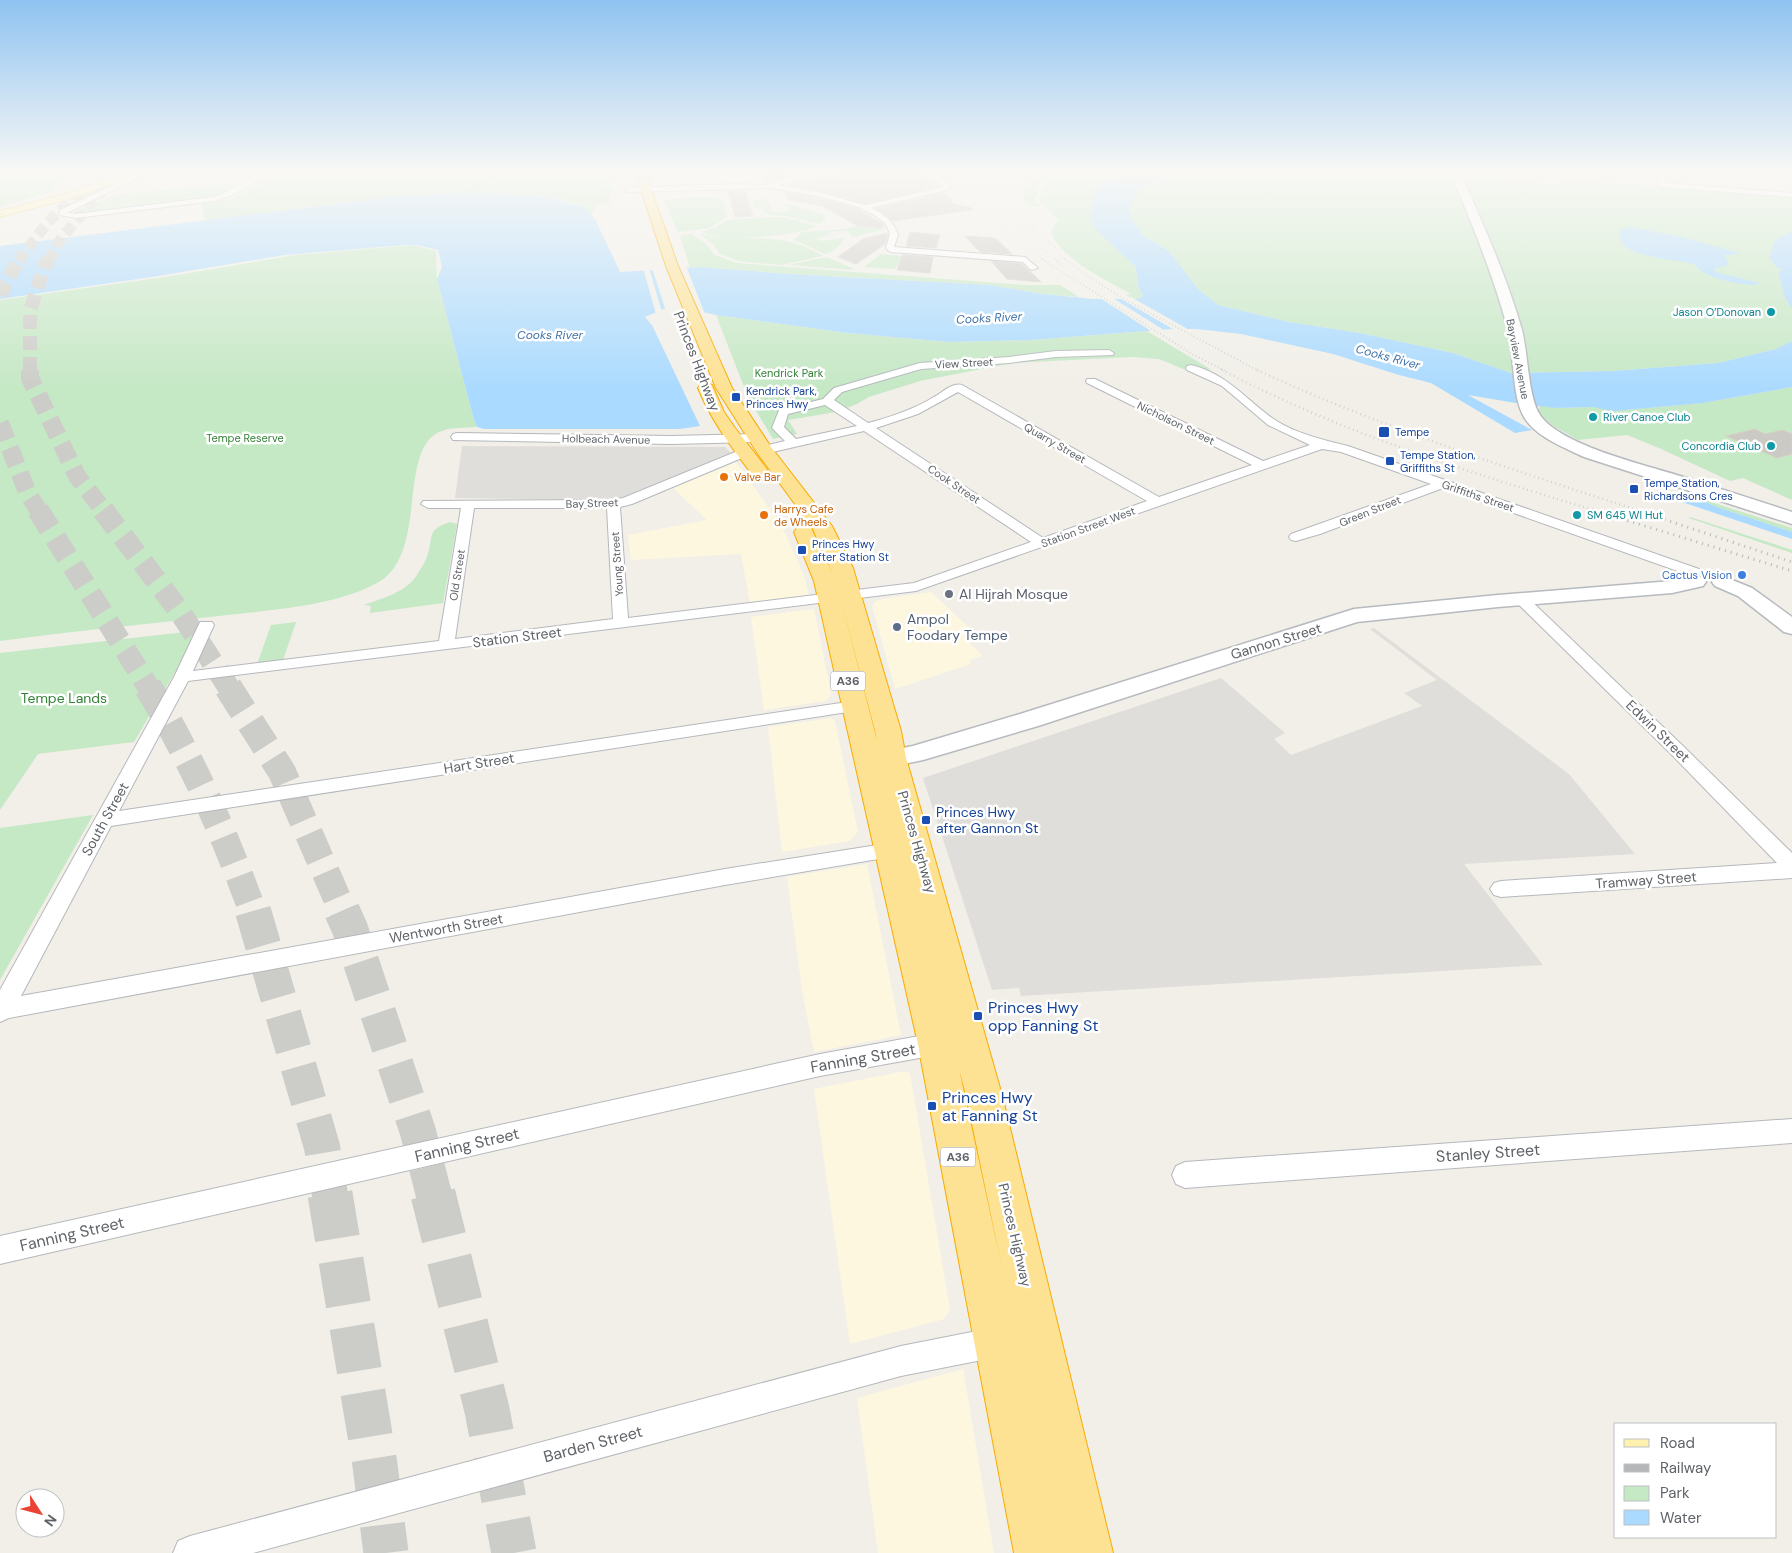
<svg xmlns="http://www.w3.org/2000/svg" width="1792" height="1553" font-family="'DM Sans',sans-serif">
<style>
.commercial{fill:#fef7e0}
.industrial{fill:#e0deda}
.green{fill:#c5e8c5}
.water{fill:#aadaff}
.pier{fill:#f1efe8}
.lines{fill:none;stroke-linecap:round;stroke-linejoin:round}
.stream{stroke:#aadaff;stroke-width:2.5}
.building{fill:#cccac5;stroke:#d6d1c6}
.highway-tunnel-far6{stroke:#ccccc8;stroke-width:11;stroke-dasharray:11 5.5;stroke-linecap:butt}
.highway-tunnel-far5{stroke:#ccccc8;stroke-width:14;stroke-dasharray:14 7;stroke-linecap:butt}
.highway-tunnel-far4{stroke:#ccccc8;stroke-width:18;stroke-dasharray:18 9;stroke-linecap:butt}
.highway-tunnel-far3{stroke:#ccccc8;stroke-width:22;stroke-dasharray:22 11;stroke-linecap:butt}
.highway-tunnel-far2{stroke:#ccccc8;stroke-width:28;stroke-dasharray:28 14;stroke-linecap:butt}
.highway-tunnel-far1{stroke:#ccccc8;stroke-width:36;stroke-dasharray:36 18;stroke-linecap:butt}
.highway-tunnel{stroke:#ccccc8;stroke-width:45;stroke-dasharray:45 22;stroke-linecap:butt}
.street-casing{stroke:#b5b8bc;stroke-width:2}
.secondary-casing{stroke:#b6babf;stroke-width:3}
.primary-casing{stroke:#f2c960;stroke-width:2}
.highway-casing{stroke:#f9ab00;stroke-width:2}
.street{fill:#fff;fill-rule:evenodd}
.secondary{fill:#fff;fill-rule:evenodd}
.primary{fill:#fff2af;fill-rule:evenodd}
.highway{fill:#fde293;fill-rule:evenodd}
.rail-far3{stroke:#b6b7b8;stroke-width:1;stroke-dasharray:0.5 2.5;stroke-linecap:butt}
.rail-far2{stroke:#b6b7b8;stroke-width:2;stroke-dasharray:0.5 3;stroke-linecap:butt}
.rail-far1{stroke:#b6b7b8;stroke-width:2.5;stroke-dasharray:0.5 4;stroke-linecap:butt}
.rail{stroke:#b6b7b8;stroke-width:3;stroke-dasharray:1 5;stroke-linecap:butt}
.culture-dot{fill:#0f9aa8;stroke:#fff;stroke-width:2}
.transit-dot{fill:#1a4fb4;stroke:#fff;stroke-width:2}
.food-dot{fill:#e8710a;stroke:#fff;stroke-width:2}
.shop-dot{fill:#3f7fe0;stroke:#fff;stroke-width:2}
.worship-dot{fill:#6b7280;stroke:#fff;stroke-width:2}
.service-dot{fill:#5c6f8a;stroke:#fff;stroke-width:2}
.labels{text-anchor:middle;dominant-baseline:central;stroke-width:5;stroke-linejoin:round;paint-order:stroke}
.far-culture-label{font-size:11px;fill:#0d838f;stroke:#fff;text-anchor:end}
.far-street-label{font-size:11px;fill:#5f6368;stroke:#fff}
.far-park-label{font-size:11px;fill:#348238;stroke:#fff}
.far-transit-label{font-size:11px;fill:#164399;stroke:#fff;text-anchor:start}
.far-food-label{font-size:11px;fill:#c56008;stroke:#fff;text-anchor:start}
.far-shop-label{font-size:11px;fill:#366cbe;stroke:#fff;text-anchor:end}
.far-water-label{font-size:12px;font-style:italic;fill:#4174aa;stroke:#fff}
.shield{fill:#fff;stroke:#8f9295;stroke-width:1}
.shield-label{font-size:12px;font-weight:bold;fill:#5f6368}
.street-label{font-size:14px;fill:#5f6368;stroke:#fff}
.worship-label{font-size:14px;fill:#5b616d;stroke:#fff;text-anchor:start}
.service-label{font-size:14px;fill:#4e5e75;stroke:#fff;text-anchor:start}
.park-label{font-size:14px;fill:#348238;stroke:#fff}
.transit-label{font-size:14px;fill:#164399;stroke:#fff;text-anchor:start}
.near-transit-label{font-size:16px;fill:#164399;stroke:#fff;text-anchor:start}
.near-street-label{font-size:16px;fill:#5f6368;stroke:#fff}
</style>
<rect width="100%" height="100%" fill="#f1efe8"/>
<g class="commercial">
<polygon points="649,172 749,172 746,181 740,182 655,183"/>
<polygon points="736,462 782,526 804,576 809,596 750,603 741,554 631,560 628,535 707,520 673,488"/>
<polygon points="931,592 973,631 964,636 982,656 969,660 971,664 895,689 872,605 878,600"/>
<polygon points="814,609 831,693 829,697 826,701 764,710 751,617"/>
<polygon points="831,718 835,721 858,832 849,841 782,852 768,727"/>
<polygon points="867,864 901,1035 814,1052 802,990 787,877"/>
<polygon points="905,1071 910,1074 950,1309 944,1319 850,1344 814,1089"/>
<polygon points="963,1369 994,1553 878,1553 857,1398"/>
</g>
<g class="industrial">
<polygon points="462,446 725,447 731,453 615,500 455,498"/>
<polygon points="1374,628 1569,774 1635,854 1464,864 1543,965 1021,996 1019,988 992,990 923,778 1221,678 1285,733 1274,739 1291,755 1422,706 1404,693 1437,680 1370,629"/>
</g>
<g class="green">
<polygon points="0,172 74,172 48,193 0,207"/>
<path d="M282,172H619V180L606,183L605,185L613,186V191L610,193V202L596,206L592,214C546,167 274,212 205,221L201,203L231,199Z"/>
<path d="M1048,172H1123L1100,185L1116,248L1136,267L1138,287L1143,295L1140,298L1131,299L1126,295L1131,294C1108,282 1059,257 1051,232L1058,220L1039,200L1044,185L1041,180Z"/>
<polygon points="1176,172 1463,172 1460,177 1559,184 1561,180 1792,193 1792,231 1775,240 1774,247 1780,268 1783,270 1778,272 1785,298 1792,309 1792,341 1776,349 1718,363 1613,371 1511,373 1453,353 1360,333 1289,322 1218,305 1198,289 1169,251 1144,236 1132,220 1129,206 1138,190"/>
<path d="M1040,176L1036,179L1039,180V191L1035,200L1040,207H1029L1024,202C1021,192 1029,177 1040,176Z"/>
<polygon points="239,183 213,198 76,213 73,212 118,194"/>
<polygon points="694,197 722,198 727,217 709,228 678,232 664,200"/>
<polygon points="767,199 771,211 785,212 791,210 788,208 786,204 789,204 822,214 825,216 825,220 820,224 784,216 769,215 762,209 755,208 753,200"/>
<path d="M770,217H782L817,226C795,237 723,242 701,232L715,228L727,220Z"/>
<path d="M875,221L882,230L853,237L846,230L830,232L831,233L817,239L821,241L845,238C840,245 834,253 825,254L794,240L802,232L845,229Z"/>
<polygon points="691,234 705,243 715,255 737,263 1026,285 1060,285 1079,297 1043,294 989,285 789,274 700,267 690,268 680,235"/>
<path d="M699,234C745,243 780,229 823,256L781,265L739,261L720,254L713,244Z"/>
<path d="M413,245L436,251L437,279L474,420L477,427C466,428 449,427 439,432C397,452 429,555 377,583C333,607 268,610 219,616C146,624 73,631 0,641V300L165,277L296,255Z"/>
<polygon points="881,254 902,256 895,269 864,267"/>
<polygon points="827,257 856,270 788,265"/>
<polygon points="716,315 848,333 949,342 1030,340 1147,331 1210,369 1193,373 1159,359 1132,357 1012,363 920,381 869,397 857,404 836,412 788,420 797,434 773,439 748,397"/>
<polygon points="1792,387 1792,500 1743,478 1730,481 1659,448 1627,435 1578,440 1555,427 1538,413 1540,405 1557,408 1592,407 1624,410 1703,403"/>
<polygon points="1689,495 1792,528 1792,532 1717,507"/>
<polygon points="1690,517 1792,550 1792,553 1689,518"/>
<path d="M450,522L457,524L443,603L370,613L371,606L364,605C381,599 403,593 415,578C419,572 424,564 427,557C434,538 425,530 450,522Z"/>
<polygon points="296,622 281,666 255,670 271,625"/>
<polygon points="194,631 198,633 134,742 38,754 0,810 0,653"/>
<polygon points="93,815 0,980 0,828"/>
</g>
<g class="water">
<polygon points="1123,172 1176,172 1138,190 1129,206 1132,220 1144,236 1169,251 1198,289 1218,305 1289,322 1360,333 1453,353 1511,373 1613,371 1718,363 1776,349 1792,341 1792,387 1703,403 1614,411 1592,407 1557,408 1528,405 1468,395 1532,430 1515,433 1431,383 1399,375 1333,354 1241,334 1197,329 1172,329 1030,340 949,342 848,333 716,315 686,308 666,308 645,317 652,325 700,426 680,429 484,429 477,427 474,420 437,279 442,267 438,250 417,245 404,245 285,255 152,277 0,299 0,246 401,196 453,193 503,193 553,198 586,208 596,221 620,272 700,267 789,274 989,285 1043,294 1093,299 1131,299 1140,298 1143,295 1138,287 1136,267 1094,228 1091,219 1094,191 1100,185"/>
<path d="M1629,227L1678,236L1740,253V254L1725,255L1729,265L1714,269L1715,272L1760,283C1751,289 1710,278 1701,271C1699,269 1697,266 1693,264C1677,259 1611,258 1620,230Z"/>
<polygon points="1792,231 1792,309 1785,298 1778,272 1783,270 1777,267 1769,258 1775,240"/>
<polygon points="1689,495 1717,507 1792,532 1792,539 1676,500"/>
</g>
<g class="pier">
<polygon points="686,266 705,314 686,310 666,311 652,268"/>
<polygon points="643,268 649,268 662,312 656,314"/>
<polygon points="1116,296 1131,297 1193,332 1178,332"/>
<polygon points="1111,297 1167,332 1154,333 1100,298"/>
</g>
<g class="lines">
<polyline class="stream" points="464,197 486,181 508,172"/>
</g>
<g class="building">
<polygon points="770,172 786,172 785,176 765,183"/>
<polygon points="845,172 922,172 938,187 865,203 822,191 787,185"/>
<polygon points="728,191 745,191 753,216 735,217"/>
<polygon points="785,192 822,199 857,209 883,224 883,228 858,226 822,206 789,200"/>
<polygon points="944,193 953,201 948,203 972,208 972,210 893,221 877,209"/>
<polygon points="910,232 940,235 936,248 906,246"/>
<polygon points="888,233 885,244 856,264 838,257 863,239"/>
<polygon points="965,236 995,238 1012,254 980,252"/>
<polygon points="902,255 933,257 930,273 897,270"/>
<polygon points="991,261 1022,264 1041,282 1007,279"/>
<polygon points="1755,429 1765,434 1783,430 1792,434 1792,454 1777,458 1726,436"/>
</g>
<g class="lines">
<g class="highway-tunnel-far6">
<polyline points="18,261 48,222 87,186"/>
<polyline points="48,261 62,237 103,190 128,172"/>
</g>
<g class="highway-tunnel-far5">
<polyline points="0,295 19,259"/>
<polyline points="30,371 30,311 44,267 49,259"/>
</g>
<g class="highway-tunnel-far4">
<polyline points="30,370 30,378 77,476 104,511"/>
<polyline points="0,423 28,494 39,511"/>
</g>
<g class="highway-tunnel-far3">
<polyline points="38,510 149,688"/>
<polyline points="103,510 180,612 229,688"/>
</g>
<g class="highway-tunnel-far2">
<path d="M148,687C192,759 224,833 253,912"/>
<polyline points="228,687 282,772 343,912"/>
</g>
<g class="highway-tunnel-far1">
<polyline points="253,911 322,1147 330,1195"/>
<polyline points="342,911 350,929 418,1132 434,1195"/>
</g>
<g class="highway-tunnel">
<polyline points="330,1194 375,1465 386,1553"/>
<polyline points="433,1194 487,1410 514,1553"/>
</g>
<defs>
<g id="street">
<path d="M140,172H149L67,213L76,214L214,197C233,191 253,172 273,172L232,195L215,201L76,218L59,215L60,210Z"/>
<path d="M807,172H822L779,185L822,193L865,205L944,187L929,172H936L951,187V189L871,208C884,214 894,221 898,235L894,247L1025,257L1038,268L1031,270L1023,262L890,252L886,248L890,233L885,223L874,215L858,207L822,197L772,188L628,192L625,190L628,188L735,184L767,185L788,177Z"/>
<polygon points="1613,172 1669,172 1665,183 1792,193 1792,197 1661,187 1658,185 1660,178"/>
<path d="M1109,350L1114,353L1113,355L1056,357L1009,363L921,369L842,392L834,400L868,423C891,417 914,409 934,397C942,393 952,382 962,385L1159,497L1252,465L1087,383L1086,381L1087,379H1095L1263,461L1310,445L1268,425L1222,386L1187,370L1186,368L1187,366L1191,365C1228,374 1246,400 1275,420C1297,434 1324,440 1348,446L1699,569L1701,572L1699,575H1689L1443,488L1320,534L1296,541L1291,540L1289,537L1291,534L1431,484L1341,452L1322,449L916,591L188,681L119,811L854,701L860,702L863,706L860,710L854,711L111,826L21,996L725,869L890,843L897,845L900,850L897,855L890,857L725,885L9,1018L0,1022V990L174,677L200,622H212L214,625L193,671L439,641L461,508H428L421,504L423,501L613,500L623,498L745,448L751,452L749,455L632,504L620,507L628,618L914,583L1031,542L864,431L764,454L760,453L758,450L760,447L785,441L772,428L779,410L823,399L834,388L920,363L1009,357L1056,351ZM958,392L1147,501L1043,538L876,428L918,414ZM825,405L857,426L796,439L784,427L788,414ZM474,508H607L613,619L455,639Z"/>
<polygon points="457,433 671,436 756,434 762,438 756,442 671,444 453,440 451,437 453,434"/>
<polygon points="1521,594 1526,596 1682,745 1792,853 1792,878 1501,897 1494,895 1490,889 1494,883 1501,881 1777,863 1670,753 1516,602 1513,599 1516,596"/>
<polygon points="936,1033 945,1037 948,1044 945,1051 936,1055 820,1076 0,1264 0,1236 820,1054"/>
<polygon points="1792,1119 1792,1143 1185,1188 1176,1184 1172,1175 1176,1166 1185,1162"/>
<polygon points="997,1327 1008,1331 1012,1342 1008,1353 997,1357 901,1376 253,1553 173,1553 178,1541 190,1536 901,1346"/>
</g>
<g id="secondary">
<path d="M1458,172H1467L1465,177L1466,186C1487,233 1508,281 1522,330C1528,353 1528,397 1540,415C1560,445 1645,465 1680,476C1718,488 1755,500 1792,512V524L1584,457C1563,447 1536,437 1524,417C1511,394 1515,356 1508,330C1495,281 1476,233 1456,186L1455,177Z"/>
<polygon points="1696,576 1703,578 1706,582 1703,586 1672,593 1498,607 1357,622 1038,726 923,760 870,771 861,768 857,762 861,756 913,746 1020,714 1354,609 1498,595 1672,581"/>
<polygon points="1722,576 1752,588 1792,617 1792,634 1784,632 1738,596 1715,586 1712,582 1715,578"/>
</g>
<polygon id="primary" points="129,172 145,172 76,197 0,217 0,211 68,193"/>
<g id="highway">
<path d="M635,172H645L678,266L732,388L771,447L832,526L853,568L901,731L906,758L1002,1095L1113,1553H1014L918,1044L814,581L794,532L797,528L804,526L811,528L834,577L812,527L758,454L716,388L666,266ZM839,592L875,731L877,741ZM959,1069L966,1095L1002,1268Z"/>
<path d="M706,383L712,385L724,412L735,428L767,469L765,473L758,475L751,473C730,445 711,420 698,388L700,385Z"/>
</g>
</defs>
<use href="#street" class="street-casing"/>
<use href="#secondary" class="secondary-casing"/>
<use href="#primary" class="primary-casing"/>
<use href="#highway" class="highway-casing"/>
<use href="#street" class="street"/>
<use href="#secondary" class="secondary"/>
<use href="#primary" class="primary"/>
<use href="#highway" class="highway"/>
<g class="rail-far3">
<polyline points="944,172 976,204 1044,261"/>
<polyline points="958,172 1057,261"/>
<path d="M1011,172C1000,188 1004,201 1015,216"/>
<polyline points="1035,172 1020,184 1014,197 1018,211 1035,230"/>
<polyline points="898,221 962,201"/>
<polyline points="1030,226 1068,258"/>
<polyline points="818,238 847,232"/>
<polyline points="1060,255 1067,261"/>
</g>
<g class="rail-far2">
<polyline points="1042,259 1192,354 1225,371"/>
<polyline points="1055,259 1064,267"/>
<polyline points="1065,259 1086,275 1129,302 1259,371"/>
</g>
<g class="rail-far1">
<path d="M1222,370C1342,433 1468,472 1597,511"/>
<path d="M1257,370C1381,427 1510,469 1640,511"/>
</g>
<g class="rail">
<polyline points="1593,510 1792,571"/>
<polyline points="1636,510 1792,562"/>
</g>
</g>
<linearGradient id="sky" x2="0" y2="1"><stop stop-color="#8fc3f1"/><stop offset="0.44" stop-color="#f9f8f5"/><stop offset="1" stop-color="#f9f8f5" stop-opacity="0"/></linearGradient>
<rect width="1792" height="390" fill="url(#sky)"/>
<g class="culture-dot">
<circle cx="1771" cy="312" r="5"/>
<circle cx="1593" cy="417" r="5"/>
<circle cx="1771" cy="446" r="5"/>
<circle cx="1577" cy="515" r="5"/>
</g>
<g class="transit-dot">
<rect x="731" y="392" width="10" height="10" rx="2.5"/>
<rect x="1378" y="426" width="12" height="12" rx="2.5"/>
<rect x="1385" y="456" width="10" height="10" rx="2.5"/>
<rect x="1629" y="484" width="10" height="10" rx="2.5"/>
<rect x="797" y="545" width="10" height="10" rx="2.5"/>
<rect x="921" y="815" width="10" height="10" rx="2.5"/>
<rect x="973" y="1011" width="10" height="10" rx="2.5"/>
<rect x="927" y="1101" width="10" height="10" rx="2.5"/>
</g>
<g class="food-dot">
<circle cx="724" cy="477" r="5"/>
<circle cx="764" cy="515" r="5"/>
</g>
<circle class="shop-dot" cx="1742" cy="575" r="5"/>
<circle class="worship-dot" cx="949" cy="594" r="5"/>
<circle class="service-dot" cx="897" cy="627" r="5"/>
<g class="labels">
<g class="far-culture-label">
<text x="1761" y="312">Jason O’Donovan</text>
<text x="1603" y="417" text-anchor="start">River Canoe Club</text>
<text x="1761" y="446">Concordia Club</text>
<text x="1587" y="515" text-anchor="start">SM 645 WI Hut</text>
</g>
<g class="far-street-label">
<text transform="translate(1518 359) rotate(79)">Bayview Avenue</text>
<text transform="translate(964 363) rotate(-3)">View Street</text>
<text transform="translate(1176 423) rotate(26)">Nicholson Street</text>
<text transform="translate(606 439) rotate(1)">Holbeach Avenue</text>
<text transform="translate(1055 443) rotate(30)">Quarry Street</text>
<text transform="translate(954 484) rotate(34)">Cook Street</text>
<text transform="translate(1478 496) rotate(19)">Griffiths Street</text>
<text transform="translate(592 503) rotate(-2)">Bay Street</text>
<text transform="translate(1370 511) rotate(-22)">Green Street</text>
<text transform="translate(1088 527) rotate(-20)">Station Street West</text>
<text transform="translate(617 564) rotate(-94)">Young Street</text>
<text transform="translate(457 575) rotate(-81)">Old Street</text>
</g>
<g class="far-park-label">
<text x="789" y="373">Kendrick Park</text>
<text x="245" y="438">Tempe Reserve</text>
</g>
<g class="far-transit-label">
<text x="746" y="391">Kendrick Park,<tspan x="746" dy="13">Princes Hwy</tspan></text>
<text x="1395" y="432">Tempe</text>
<text x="1400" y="455">Tempe Station,<tspan x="1400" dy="13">Griffiths St</tspan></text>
<text x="1644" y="483">Tempe Station,<tspan x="1644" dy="13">Richardsons Cres</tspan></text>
<text x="812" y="544">Princes Hwy<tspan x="812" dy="13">after Station St</tspan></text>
</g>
<g class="far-food-label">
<text x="734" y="477">Valve Bar</text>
<text x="774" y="509">Harrys Cafe<tspan x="774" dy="13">de Wheels</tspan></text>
</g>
<g class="far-shop-label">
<text x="1732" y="575">Cactus Vision</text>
</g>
<g class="far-water-label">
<text transform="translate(989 318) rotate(-3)">Cooks River</text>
<text x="550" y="335">Cooks River</text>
<text transform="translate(1388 357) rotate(15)">Cooks River</text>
</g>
<g class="shield">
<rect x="830.5" y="671.5" width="35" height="19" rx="4"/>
<rect x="940.5" y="1147.5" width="35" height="19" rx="4"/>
</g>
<g class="shield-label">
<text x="848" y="681">A36</text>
<text x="958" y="1157">A36</text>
</g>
<g class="street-label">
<text transform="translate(697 361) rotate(69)">Princes Highway</text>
<text transform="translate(517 637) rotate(-7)">Station Street</text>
<text transform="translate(1276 641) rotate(-17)">Gannon Street</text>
<text transform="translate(1658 731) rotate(44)">Edwin Street</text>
<text transform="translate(479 763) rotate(-9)">Hart Street</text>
<text transform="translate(105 819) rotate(-61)">South Street</text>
<text transform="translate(917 842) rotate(74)">Princes Highway</text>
<text transform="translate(1646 880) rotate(-4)">Tramway Street</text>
<text transform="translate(446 928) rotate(-10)">Wentworth Street</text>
<text transform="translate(1015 1235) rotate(77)">Princes Highway</text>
</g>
<g class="worship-label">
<text x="959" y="594">Al Hijrah Mosque</text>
</g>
<g class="service-label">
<text x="907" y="619">Ampol<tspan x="907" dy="16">Foodary Tempe</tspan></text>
</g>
<g class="park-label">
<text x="64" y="698">Tempe Lands</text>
</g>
<g class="transit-label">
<text x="936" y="812">Princes Hwy<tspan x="936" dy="16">after Gannon St</tspan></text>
</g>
<g class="near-transit-label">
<text x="988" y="1007">Princes Hwy<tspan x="988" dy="18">opp Fanning St</tspan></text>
<text x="942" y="1097">Princes Hwy<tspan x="942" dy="18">at Fanning St</tspan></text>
</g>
<g class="near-street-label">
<text transform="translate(863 1058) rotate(-10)">Fanning Street</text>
<text transform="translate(467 1145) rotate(-13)">Fanning Street</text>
<text transform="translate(1488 1153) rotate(-4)">Stanley Street</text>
<text transform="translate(72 1234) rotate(-13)">Fanning Street</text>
<text transform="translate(593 1444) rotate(-15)">Barden Street</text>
</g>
</g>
<rect x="1614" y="1423" width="162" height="115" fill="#ffffff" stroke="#bfc1c3"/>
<rect x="1624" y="1439" width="25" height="8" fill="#fff2af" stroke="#bfc1c3"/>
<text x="1660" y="1448" font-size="15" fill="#5f6368">Road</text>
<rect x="1624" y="1464" width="25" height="8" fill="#b6b7b8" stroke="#bfc1c3"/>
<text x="1660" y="1473" font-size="15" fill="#5f6368">Railway</text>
<rect x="1624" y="1486" width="25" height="15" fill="#c5e8c5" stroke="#bfc1c3"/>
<text x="1660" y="1498" font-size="15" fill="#5f6368">Park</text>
<rect x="1624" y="1510" width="25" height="15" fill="#aadaff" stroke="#bfc1c3"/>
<text x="1660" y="1523" font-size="15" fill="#5f6368">Water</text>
<g transform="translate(40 1513) rotate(126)"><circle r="24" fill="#ffffff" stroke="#bfc1c3"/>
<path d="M0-4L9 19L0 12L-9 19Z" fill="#ea4335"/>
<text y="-8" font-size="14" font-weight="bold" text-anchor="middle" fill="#5f6368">N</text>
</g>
</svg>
